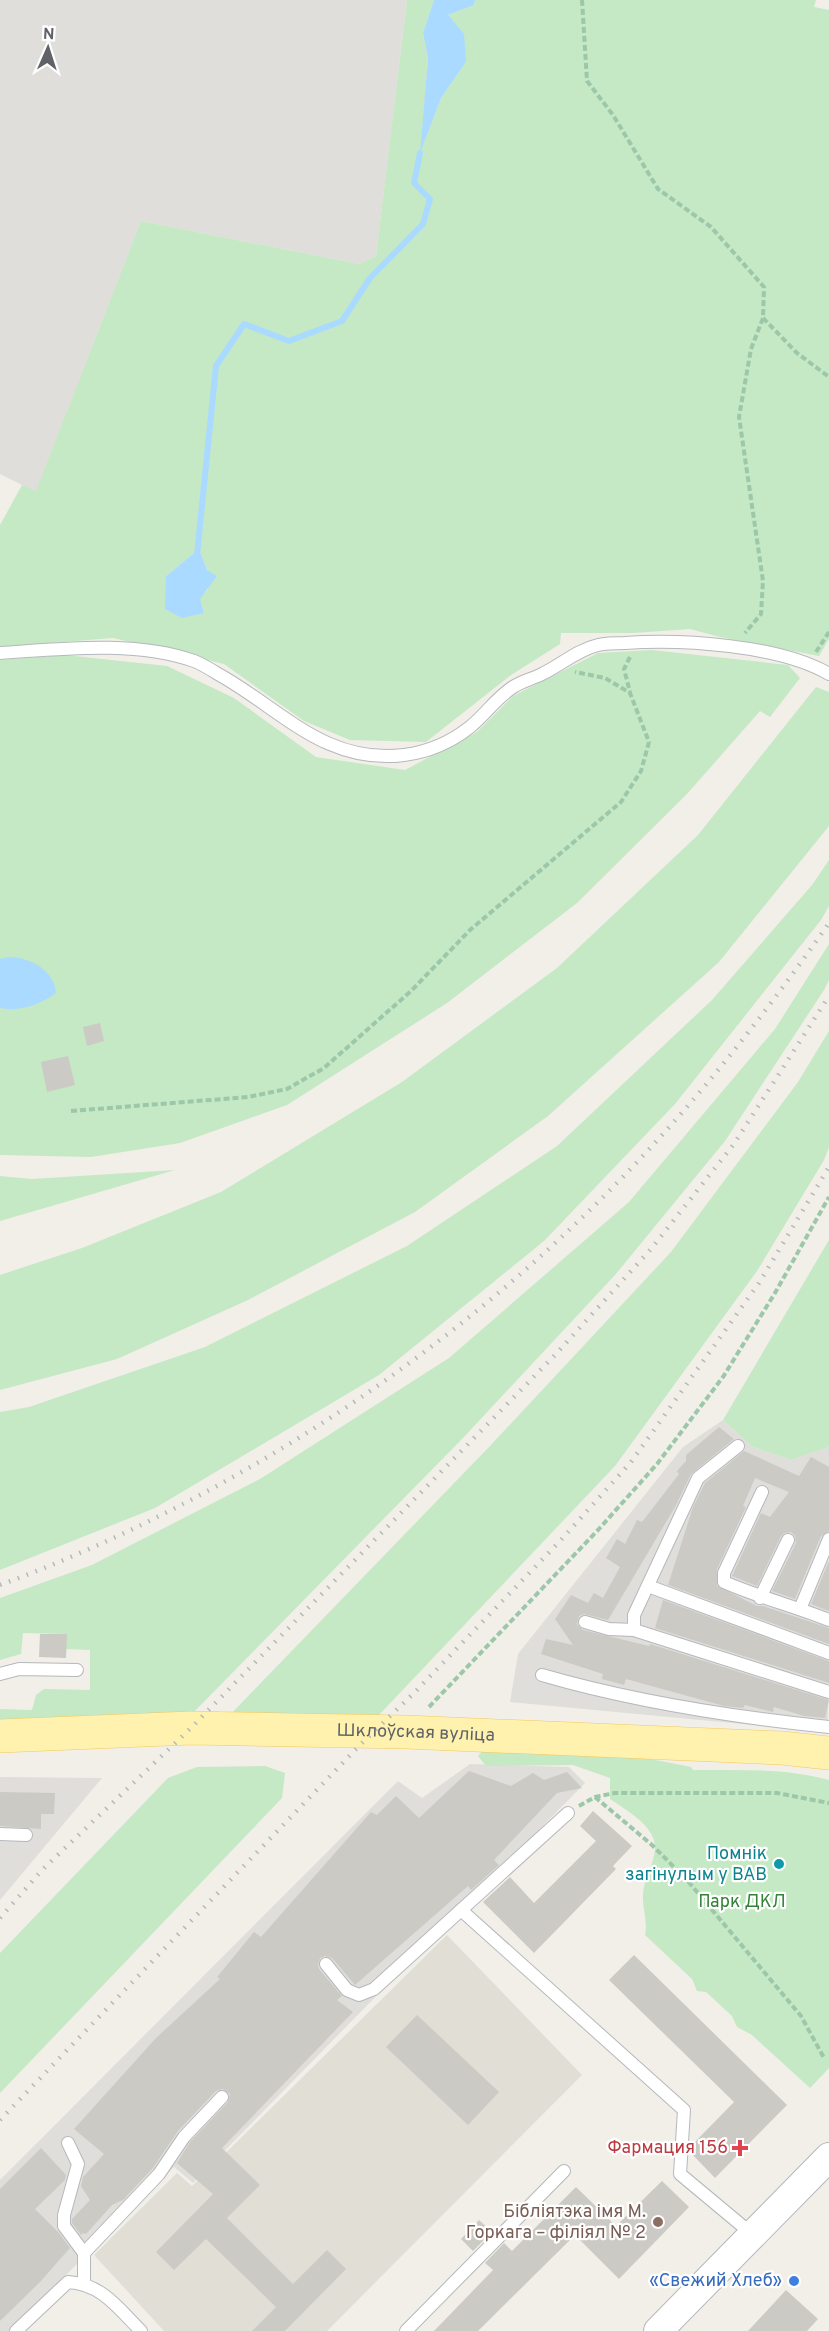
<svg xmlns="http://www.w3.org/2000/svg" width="829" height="2331" font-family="Overpass,sans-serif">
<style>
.industrial{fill:#e0deda}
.education{fill:#e1ded6}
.green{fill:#c5e8c5;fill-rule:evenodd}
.water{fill:#aadaff}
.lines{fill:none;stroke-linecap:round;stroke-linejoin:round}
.stream{stroke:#aadaff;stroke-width:6}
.building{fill:#cccac5}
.service-casing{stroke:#b5b8bc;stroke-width:14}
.tertiary-casing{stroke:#b5b8bc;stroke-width:30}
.primary-casing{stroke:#f2c960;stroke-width:34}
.path{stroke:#9cc7a9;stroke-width:4;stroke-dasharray:6 3;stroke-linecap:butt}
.service{stroke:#fff;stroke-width:12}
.tertiary{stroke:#fff;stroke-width:28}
.primary{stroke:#fff2af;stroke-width:33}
.rail{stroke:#b6b7b8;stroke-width:4.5;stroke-dasharray:1.5 8;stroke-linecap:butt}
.culture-dot{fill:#0f9aa8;stroke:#fff;stroke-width:2}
.health-dot{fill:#e0444e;stroke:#fff;stroke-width:2}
.education-dot{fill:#8d6e63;stroke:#fff;stroke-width:2}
.shop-dot{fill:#3f7fe0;stroke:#fff;stroke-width:2}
.labels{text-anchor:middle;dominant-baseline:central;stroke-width:4.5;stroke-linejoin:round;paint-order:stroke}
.street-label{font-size:18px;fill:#5f6368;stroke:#fff}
.culture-label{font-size:18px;fill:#0d838f;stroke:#fff;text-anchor:end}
.park-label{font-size:18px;fill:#348238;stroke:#fff}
.health-label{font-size:18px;fill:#be3a42;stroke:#fff;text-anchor:end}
.education-label{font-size:18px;fill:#785e54;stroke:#fff;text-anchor:end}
.shop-label{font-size:18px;fill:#366cbe;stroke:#fff;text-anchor:end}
</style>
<rect width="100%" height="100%" fill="#f1efe8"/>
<g class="industrial">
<polygon points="0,0 407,0 376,256 359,264 141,221 36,492 0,474"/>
<polygon points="723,1420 753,1447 791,1460 829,1447 828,1732 510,1702 518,1654 683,1447"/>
<polygon points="470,1764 569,1767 585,1783 193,2183 174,2167 10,2331 0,2331 0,2180 398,1781 422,1798"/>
<polygon points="0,1777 102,1778 0,1900"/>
</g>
<polygon class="education" points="447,1935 582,2075 327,2331 164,2331 94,2255 177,2173 192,2186"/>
<g class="green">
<path d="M407,0H434L423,33L428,59L421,149L441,98L466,62L448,15L474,5L475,0H816L814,7L829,10V639L819,656L720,637L690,629L633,633H561L560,644L511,675L426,742L350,740L304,721L224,664L113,638L0,647V525L22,485L36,491L141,221L359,264L376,256ZM199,549L207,570L208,589L199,599L204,612L166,576Z"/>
<polygon points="652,650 788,665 800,678 770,717 760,711 687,794 577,903 447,1003 287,1105 180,1143 91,1157 0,1155 0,660 65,655 167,666 234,698 316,757 405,770 477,732 513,696 598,653"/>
<polygon points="816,687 829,692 829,826 719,962 548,1116 415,1212 248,1300 117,1359 0,1390 0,1275 82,1248 221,1192 402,1082 557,968 698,835"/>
<polygon points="829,860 829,906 821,920 675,1104 544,1241 379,1375 155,1508 0,1570 0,1412 29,1407 205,1347 407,1246 557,1146 712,1000 812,885"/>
<polygon points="829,944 829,980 824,990 725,1141 615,1275 463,1438 185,1721 0,1721 0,1709 32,1710 36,1695 44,1689 90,1690 90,1650 66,1649 66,1634 23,1633 21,1654 0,1660 0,1598 92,1565 260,1479 449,1358 629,1202 775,1029"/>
<polygon points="829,1031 829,1147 824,1160 757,1271 615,1466 378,1716 227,1718 489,1447 671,1252 798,1082"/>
<polygon points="175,1170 0,1221 0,1176 32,1179"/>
<polygon points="829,1240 829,1447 791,1460 753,1447 723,1420"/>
<path d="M484,1749L635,1756L691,1767L693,1770C738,1770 786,1768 829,1780V2068L810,2088L752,2035L737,2027L732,2016L706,1992L697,1991L692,1979L645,1935C648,1921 642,1908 643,1894C644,1879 654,1864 655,1849C657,1827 625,1809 610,1799V1778L573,1765L486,1766L478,1756Z"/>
<polygon points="265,1766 285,1773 282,1798 0,2093 0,1953 168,1778 197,1767"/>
</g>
<g class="water">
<polygon points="434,0 475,0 474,5 448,15 464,34 466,62 441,98 420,153 428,59 423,33"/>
<polygon points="199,549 207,570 217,576 200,599 204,613 182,618 165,609 166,576"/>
<path d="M8,957C30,957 54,970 56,993C40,1005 19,1012 0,1008V959Z"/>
</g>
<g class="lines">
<polyline class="stream" points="197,555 216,366 244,324 289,341 342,321 370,278 423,224 430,199 414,183 420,153"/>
</g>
<g class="building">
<polygon points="100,1023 104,1041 87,1046 83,1027"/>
<polygon points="68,1056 75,1085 47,1092 41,1062"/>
<polygon points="719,1427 734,1439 691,1474 675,1507 608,1620 584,1614 579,1616 577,1624 583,1630 649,1646 650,1644 829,1700 825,1718 804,1716 774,1707 773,1712 745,1705 743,1708 724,1706 626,1679 624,1685 602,1679 603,1674 541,1654 546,1639 573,1645 555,1619 571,1595 588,1603 594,1593 603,1598 620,1567 606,1558 617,1539 625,1544 637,1520 642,1522 679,1474 677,1471 686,1461 686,1455"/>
<polygon points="744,1451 799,1476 811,1457 829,1467 829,1531 821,1536 795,1599 772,1591 796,1543 795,1536 791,1532 784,1533 781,1536 757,1586 732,1576 761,1513 770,1517 789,1492 755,1478 743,1506 746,1507 717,1569 717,1586 757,1606 763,1606 829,1628 829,1644 668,1585 693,1507 705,1483"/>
<polygon points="829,1561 829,1611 811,1604"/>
<polygon points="663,1600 829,1661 829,1683 655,1628"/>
<polygon points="40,1634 67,1634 66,1658 39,1657"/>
<polygon points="469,1771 511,1786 533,1773 544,1780 567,1772 582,1788 557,1793 494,1860 499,1865 471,1890 468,1886 355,1985 332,1958 325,1956 320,1958 318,1965 319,1969 342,1996 337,2000 353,2012 222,2148 260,2185 227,2218 293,2284 327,2250 346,2269 285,2331 252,2331 276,2307 206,2239 174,2270 156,2252 213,2194 177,2163 190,2142 228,2102 230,2094 223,2089 216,2091 178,2131 153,2168 123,2200 112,2205 86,2234 83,2233 81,2235 72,2223 72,2219 90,2200 81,2186 83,2177 104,2154 74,2129 156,2038 220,1979 217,1977 254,1932 261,1937 371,1812 377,1815 396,1796 419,1818"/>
<polygon points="0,1792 55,1793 54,1814 41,1814 41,1829 0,1826"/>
<polygon points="593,1811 632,1846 613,1866 616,1869 534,1953 483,1902 510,1877 534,1903 596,1841 580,1826"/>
<polygon points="634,1955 787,2105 715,2178 690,2152 690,2147 734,2102 609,1980"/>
<polygon points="417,2015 499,2092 468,2125 386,2047"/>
<polygon points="41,2148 66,2175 65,2180 35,2209 59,2233 70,2248 40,2282 0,2321 0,2189"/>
<polygon points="662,2181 689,2207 619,2279 575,2235 478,2331 434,2331 493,2270 485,2263 504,2243 512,2251 576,2187 616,2226"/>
<polygon points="479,2220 492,2232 473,2251 461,2239"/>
<polygon points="786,2290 818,2319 807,2331 748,2331"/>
</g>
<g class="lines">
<defs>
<g id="service">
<path d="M0,653C61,649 135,640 194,661C202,664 210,669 218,674C280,708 325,765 404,755C428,752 451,742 470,727C485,715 496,698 513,687C522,681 532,679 542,674C561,665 577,650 598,645C607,643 616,643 625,643C682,639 779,645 829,674"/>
<polyline points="738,1446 698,1478 634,1615 634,1630 829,1692"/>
<path d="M762,1492L724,1573V1582C758,1597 794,1606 829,1620"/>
<polyline points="648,1586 829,1653"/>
<polyline points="760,1598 788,1540"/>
<polyline points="800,1609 829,1539"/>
<polyline points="585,1622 609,1629 634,1630"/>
<polyline points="0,1674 19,1669 77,1670"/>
<path d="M542,1675C635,1702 732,1717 829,1727"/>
<polyline points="0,1834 26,1835"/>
<polyline points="461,1910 684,2110 680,2174 752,2234"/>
<polyline points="326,1964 347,1990 359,1995 374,1989 568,1813"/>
<polyline points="68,2143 78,2164 64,2215 64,2226 84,2253"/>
<polyline points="84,2283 84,2253 159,2174 184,2137 222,2097"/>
<path d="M16,2331L68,2282C102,2284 118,2308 141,2331"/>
<polyline points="406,2331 564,2171"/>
</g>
<polyline id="tertiary" points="658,2331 829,2157"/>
<g id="primary">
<path id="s1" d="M0,1736L191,1728L406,1732L782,1748L829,1753"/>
</g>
</defs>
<use href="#service" class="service-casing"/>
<use href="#tertiary" class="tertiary-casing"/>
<use href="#primary" class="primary-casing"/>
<g class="path">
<polyline points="582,0 587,81 613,115 658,189 711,227 764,287 763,318 751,349 739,417 763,581 761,614 745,633"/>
<polyline points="763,318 797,353 829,377"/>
<polyline points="816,652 829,632"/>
<polyline points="630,657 624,669 630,692"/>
<polyline points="71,1111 248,1097 287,1089 324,1068 411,991 470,930 621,802 641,771 649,742 630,693 605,678 575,672"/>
<polyline points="429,1707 598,1530 657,1464 723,1377 775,1293 829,1197"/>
<polyline points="595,1797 652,1845 687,1880 801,2016 824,2058"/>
<polyline points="579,1806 595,1797 615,1793 777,1793 829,1803"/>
</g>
<use href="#service" class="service"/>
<use href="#tertiary" class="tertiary"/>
<use href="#primary" class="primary"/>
<g class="rail">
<path d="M0,1585C226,1502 444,1359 613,1187C693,1106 764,1016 829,923"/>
<polyline points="0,1918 42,1870 191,1728 556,1354 651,1249 734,1144 829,996"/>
<polyline points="0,2120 358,1747 414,1693 561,1540 631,1462 759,1283 829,1167"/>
</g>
</g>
<circle class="culture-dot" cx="779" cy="1864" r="6"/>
<path class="health-dot" d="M737 2139h6v6h6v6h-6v6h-6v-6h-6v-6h6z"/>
<circle class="education-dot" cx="658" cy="2222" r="6"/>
<circle class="shop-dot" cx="794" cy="2281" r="6"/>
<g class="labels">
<g class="street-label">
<text stroke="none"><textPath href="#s1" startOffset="416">Шклоўская вуліца</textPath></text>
</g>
<g class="culture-label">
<text x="767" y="1854">Помнік<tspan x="767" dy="21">загінулым у ВАВ</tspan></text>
</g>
<g class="park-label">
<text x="742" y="1902">Парк ДКЛ</text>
</g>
<g class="health-label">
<text x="728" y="2148">Фармация 156</text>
</g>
<g class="education-label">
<text x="646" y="2212">Бібліятэка імя М.<tspan x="646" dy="21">Горкага – філіял № 2</tspan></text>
</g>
<g class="shop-label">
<text x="782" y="2281">«Свежий Хлеб»</text>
</g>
</g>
<g transform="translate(48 48) rotate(3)" stroke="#ffffff" stroke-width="4.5" paint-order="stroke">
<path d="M0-4.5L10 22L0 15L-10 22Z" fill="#5f6368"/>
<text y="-9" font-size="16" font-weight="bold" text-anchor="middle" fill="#5f6368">N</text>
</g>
</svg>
